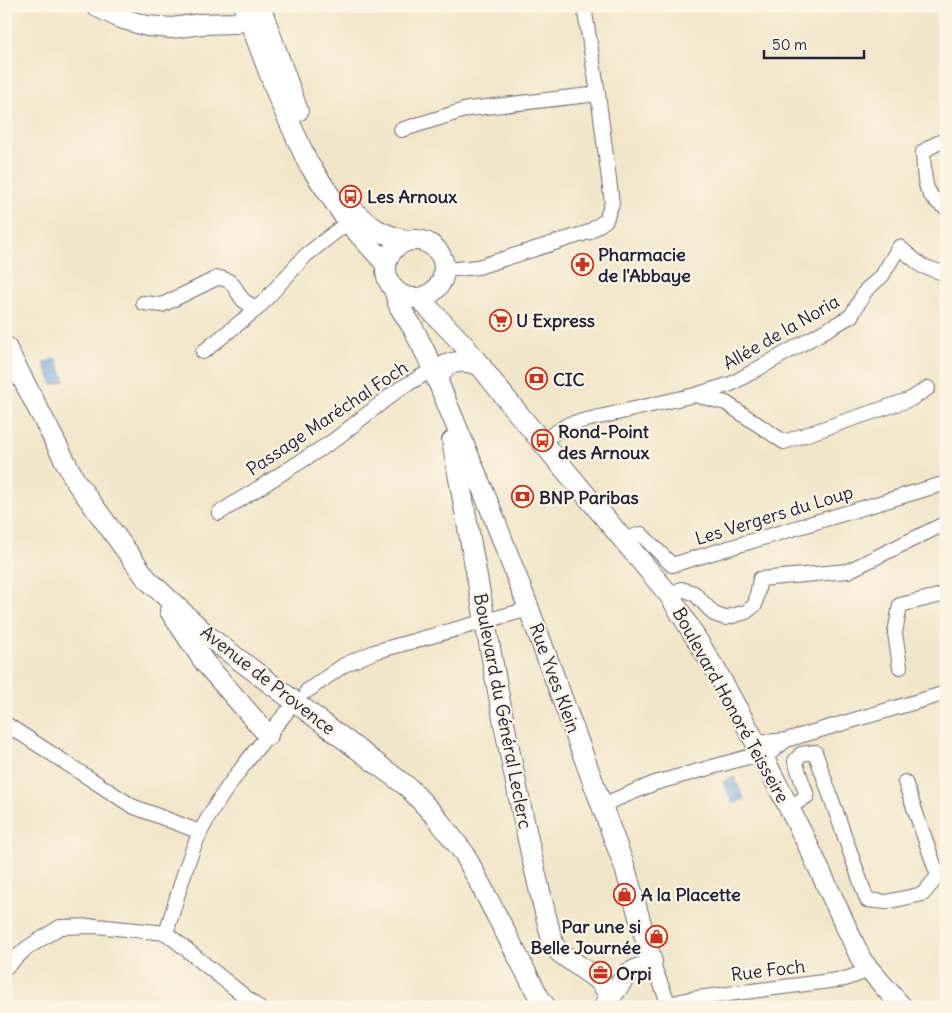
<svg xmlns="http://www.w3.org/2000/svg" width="952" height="1013" font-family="Delius,sans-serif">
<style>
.water{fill:#79a8e3;stroke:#4e658f}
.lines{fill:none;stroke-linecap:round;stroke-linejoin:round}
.street-casing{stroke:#6b676d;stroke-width:16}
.secondary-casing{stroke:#6b676d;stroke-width:22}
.street{stroke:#fff;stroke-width:14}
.secondary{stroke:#fff;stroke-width:20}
.labels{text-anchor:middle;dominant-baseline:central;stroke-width:4.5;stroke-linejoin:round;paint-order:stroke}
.poi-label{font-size:18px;font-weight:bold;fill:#22223b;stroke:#fcf5e5;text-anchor:start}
.street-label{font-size:18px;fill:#22223b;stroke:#fcf5e5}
</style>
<rect width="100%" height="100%" fill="#fcf5e5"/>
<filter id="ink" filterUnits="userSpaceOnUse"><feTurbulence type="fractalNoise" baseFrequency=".02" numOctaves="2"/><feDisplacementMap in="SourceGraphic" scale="10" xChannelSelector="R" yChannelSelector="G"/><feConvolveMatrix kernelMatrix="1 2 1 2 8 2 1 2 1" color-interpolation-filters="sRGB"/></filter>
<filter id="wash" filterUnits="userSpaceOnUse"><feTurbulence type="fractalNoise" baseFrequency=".0096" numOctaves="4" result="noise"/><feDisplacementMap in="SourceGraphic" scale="20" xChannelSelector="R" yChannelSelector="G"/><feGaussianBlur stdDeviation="1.12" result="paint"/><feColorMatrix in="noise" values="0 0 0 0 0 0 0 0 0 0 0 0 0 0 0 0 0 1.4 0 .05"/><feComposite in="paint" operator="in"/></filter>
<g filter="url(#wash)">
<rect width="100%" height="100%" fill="#f2e6ca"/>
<g class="water">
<polygon points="56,358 65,381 53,385 44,363"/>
<polygon points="734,777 744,799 733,804 723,782"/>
</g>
</g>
<g filter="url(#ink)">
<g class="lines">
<defs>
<g id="street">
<polyline points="401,130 468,109 598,94"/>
<path d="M946,139L930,147L923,152C925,178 921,194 946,208"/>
<polyline points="445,270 478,267 589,232 606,220 612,203 598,94 584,6"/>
<path d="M143,303L162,305L217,278C235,279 234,289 243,300C247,304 253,306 258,308"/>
<polyline points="203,352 258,308 305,256 348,222"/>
<polyline points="695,395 726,403 784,442 911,399 928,388"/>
<polyline points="542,441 569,424 695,395 731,384 851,316 866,290 882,276 899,247 922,266 946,274"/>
<polyline points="219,513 333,441 399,389 432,370"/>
<polyline points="623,540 641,534 672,565 946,483"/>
<polyline points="670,596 681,589 694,593 714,614 725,618 746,612 755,605 760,579 848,571 946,523"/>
<polyline points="900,667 895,633 900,605 946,594"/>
<polyline points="307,691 344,665 374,652 529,609"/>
<polyline points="6,724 132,806 200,832"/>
<polyline points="756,743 786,740 946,693"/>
<polyline points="602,805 655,783 748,757 764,758 786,740"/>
<polyline points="789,808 807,796 795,761 801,754 815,752 867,900 886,902 923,894 938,876 905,782"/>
<path d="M166,933C177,900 185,863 201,831C221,791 257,748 286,713"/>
<polyline points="166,933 258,1007"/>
<polyline points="652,962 670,1007"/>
<polyline points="6,967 27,948 60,927 96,926 166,933"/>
<polyline points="669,1004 690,999 845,979 870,970"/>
</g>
<g id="secondary">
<polyline points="96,6 120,18 147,26 172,28 201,24 235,23 249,18"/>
<polyline points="244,6 279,99 308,163 348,222 386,264"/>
<polyline points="260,6 298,111"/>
<path d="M353,210C371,229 381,233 406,241"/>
<circle cx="415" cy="269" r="29"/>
<polyline points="394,289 399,306 413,328 429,360 489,505 529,609 625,868 652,962 627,974 604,1007"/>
<polyline points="419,298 463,344 512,406 670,596 718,674 756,743 807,843 862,961 902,1007"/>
<polyline points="6,347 76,482 147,579 209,637 409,788 436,817 464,853 541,1001 546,1007"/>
<path d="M437,380L446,365C459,360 468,361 481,366"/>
<path d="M452,441C484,609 510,779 553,944L559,952L601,982L610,997"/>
<polyline points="170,611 205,663 268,735"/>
</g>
</defs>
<use href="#street" class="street-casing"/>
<use href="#secondary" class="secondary-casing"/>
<use href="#street" class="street"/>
<use href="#secondary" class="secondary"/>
</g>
</g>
<defs>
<symbol id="bus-ring" viewBox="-11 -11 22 22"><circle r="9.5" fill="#fcf5e5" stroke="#c8321e" stroke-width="1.5"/><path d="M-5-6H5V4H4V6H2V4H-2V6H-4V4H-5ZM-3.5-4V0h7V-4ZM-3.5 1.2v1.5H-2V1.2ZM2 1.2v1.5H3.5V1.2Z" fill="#c8321e"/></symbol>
<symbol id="pharmacy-ring" viewBox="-11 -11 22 22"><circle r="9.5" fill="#fcf5e5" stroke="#c8321e" stroke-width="1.5"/><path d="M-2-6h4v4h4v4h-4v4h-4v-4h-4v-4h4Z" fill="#c8321e"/></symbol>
<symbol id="supermarket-ring" viewBox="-11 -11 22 22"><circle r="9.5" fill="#fcf5e5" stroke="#c8321e" stroke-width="1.5"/><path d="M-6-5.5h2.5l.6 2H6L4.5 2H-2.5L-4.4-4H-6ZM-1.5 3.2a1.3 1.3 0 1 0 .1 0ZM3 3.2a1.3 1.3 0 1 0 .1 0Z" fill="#c8321e"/></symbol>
<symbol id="bank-ring" viewBox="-11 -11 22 22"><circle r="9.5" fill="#fcf5e5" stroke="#c8321e" stroke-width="1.5"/><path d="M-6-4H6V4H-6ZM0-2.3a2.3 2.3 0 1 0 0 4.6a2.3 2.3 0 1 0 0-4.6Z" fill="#c8321e"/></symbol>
<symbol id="shop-ring" viewBox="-11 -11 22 22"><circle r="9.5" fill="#fcf5e5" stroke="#c8321e" stroke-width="1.5"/><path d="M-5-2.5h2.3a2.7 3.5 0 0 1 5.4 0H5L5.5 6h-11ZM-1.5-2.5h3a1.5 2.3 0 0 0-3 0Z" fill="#c8321e"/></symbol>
<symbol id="office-ring" viewBox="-11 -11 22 22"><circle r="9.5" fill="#fcf5e5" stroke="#c8321e" stroke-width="1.5"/><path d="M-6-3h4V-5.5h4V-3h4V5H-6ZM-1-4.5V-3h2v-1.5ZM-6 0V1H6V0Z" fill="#c8321e"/></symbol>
</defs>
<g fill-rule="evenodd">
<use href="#bus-ring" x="338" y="184" width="25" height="25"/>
<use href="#pharmacy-ring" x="570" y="252" width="25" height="25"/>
<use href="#supermarket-ring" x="488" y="308" width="25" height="25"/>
<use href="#bank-ring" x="524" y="366" width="25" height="25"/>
<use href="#bus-ring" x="530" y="428" width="25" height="25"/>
<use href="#bank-ring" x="510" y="484" width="25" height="25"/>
<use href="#shop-ring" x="612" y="882" width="25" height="25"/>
<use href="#shop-ring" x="644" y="924" width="25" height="25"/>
<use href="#office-ring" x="588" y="960" width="25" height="25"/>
</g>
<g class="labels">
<g class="poi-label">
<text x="367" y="196">Les Arnoux</text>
<text x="598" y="254">Pharmacie<tspan x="598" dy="21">de l'Abbaye</tspan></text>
<text x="516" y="320">U Express</text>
<text x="553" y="379">CIC</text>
<text x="558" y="431">Rond-Point<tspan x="558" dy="21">des Arnoux</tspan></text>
<text x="539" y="497">BNP Paribas</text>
<text x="641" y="894">A la Placette</text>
<text x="641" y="926" text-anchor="end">Par une si<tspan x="641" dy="21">Belle Journée</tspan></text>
<text x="616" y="973">Orpi</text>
</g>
<g class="street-label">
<text transform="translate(781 332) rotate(-30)">Allée de la Noria</text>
<text transform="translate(327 418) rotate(-34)">Passage Maréchal Foch</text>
<text transform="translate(774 515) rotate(-17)">Les Vergers du Loup</text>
<text transform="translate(555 678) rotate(70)">Rue Yves Klein</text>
<text transform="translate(268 680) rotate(38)">Avenue de Provence</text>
<text transform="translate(731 705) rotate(61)">Boulevard Honoré Teisseire</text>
<text transform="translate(503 711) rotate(79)">Boulevard du Général Leclerc</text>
<text transform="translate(768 970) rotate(-7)">Rue Foch</text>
</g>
</g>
<rect width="952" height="1013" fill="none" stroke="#fcf5e5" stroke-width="25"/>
<path d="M764 50v8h100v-8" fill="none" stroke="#22223b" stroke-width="2.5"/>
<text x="772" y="50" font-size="15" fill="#22223b" stroke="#fcf5e5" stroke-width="4" paint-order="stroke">50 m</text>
</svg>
